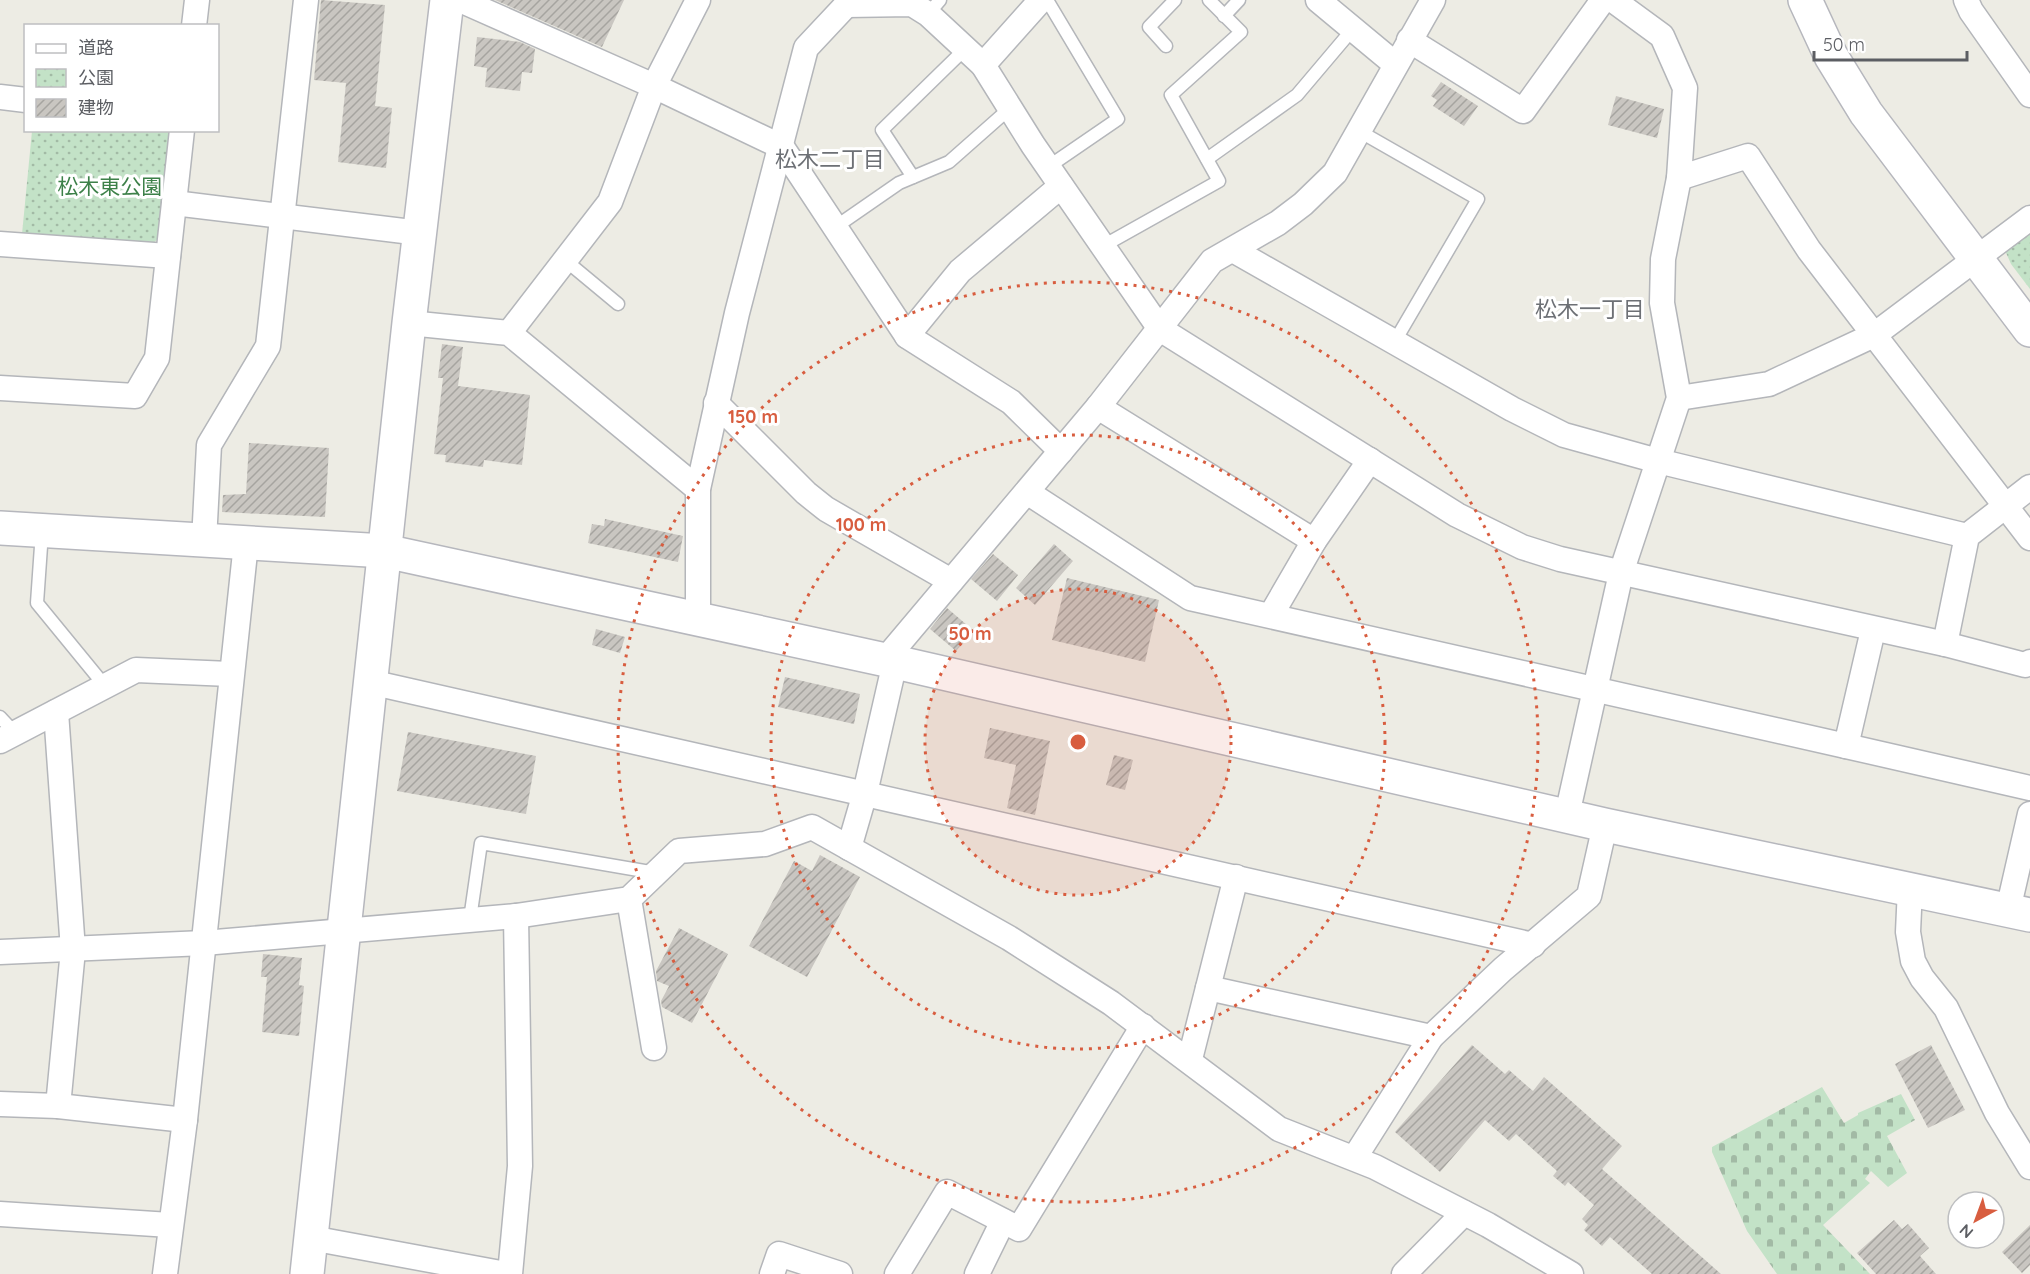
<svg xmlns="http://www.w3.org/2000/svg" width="2030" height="1274" font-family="Quicksand,'Noto Sans JP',sans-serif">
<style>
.cemetery{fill:url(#cemetery-stones)}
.park{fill:url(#park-dots)}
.building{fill:url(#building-hatch)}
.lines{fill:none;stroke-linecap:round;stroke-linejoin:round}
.lane-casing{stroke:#b4b6ba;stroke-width:15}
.street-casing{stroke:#b4b6ba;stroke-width:27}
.secondary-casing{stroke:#b6b7bd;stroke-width:36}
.lane{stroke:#fff;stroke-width:12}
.street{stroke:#fff;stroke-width:24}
.secondary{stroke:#fff;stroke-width:33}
.ring{fill:none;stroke:#d85d3f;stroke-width:3;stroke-dasharray:3 6}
.labels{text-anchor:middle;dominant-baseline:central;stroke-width:6;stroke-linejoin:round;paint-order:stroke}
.park-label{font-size:21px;fill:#3d8149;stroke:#fff}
.neighbourhood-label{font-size:22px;fill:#6d7075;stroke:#fff}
.centre{fill:#d85d3f;stroke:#fff;stroke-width:3}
.ring-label{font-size:18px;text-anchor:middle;font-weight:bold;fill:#d85d3f;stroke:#fff;stroke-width:6;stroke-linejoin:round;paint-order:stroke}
</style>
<defs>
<pattern id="cemetery-stones" width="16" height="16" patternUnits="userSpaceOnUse" patternTransform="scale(1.5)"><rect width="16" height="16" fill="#c3e2c7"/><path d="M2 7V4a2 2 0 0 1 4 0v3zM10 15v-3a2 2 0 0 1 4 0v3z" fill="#a2baa5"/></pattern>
<pattern id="park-dots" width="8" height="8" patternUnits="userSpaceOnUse" patternTransform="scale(1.5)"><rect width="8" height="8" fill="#c3e2c7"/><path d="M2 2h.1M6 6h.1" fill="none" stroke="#a2baa5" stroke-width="1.8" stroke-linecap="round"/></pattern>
<pattern id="building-hatch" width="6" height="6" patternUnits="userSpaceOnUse" patternTransform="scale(1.5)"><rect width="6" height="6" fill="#c9c6c1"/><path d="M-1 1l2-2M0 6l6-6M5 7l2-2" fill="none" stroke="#a6a4a0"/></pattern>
</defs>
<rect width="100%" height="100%" fill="#edece4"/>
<polygon class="cemetery" points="1822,1087 1844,1123 1858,1115 1858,1113 1901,1094 1915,1120 1887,1136 1907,1173 1888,1187 1871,1171 1865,1179 1870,1183 1823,1225 1870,1274 1777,1274 1747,1231 1712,1152 1712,1147"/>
<g class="park">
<polygon points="32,131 172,131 160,237 151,245 22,234"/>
<polygon points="2030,228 2030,289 2011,264 2004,248"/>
</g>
<g class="building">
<polygon points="321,0 385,5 375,106 392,108 386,168 338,162 346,83 314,80"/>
<polygon points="495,0 624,0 602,47"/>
<polygon points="477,37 520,42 535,49 532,73 522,72 520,91 485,87 487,68 474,66"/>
<polygon points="1441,82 1478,106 1464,126 1433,106 1437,100 1431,96"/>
<polygon points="1616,96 1664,109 1657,138 1608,125"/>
<polygon points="442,344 463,347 458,386 530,395 522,465 484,460 483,467 445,462 446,455 434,454 443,378 438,378"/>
<polygon points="249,443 329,448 325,517 222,512 223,495 246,494"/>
<polygon points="605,519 683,536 678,562 588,543 592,524 604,526"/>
<polygon points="1054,544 1073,561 1035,605 1016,588"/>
<polygon points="993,554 1018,575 997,601 971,579"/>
<polygon points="1067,578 1159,600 1145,662 1052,640"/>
<polygon points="947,608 974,631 956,651 930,629"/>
<polygon points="596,629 625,637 620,653 592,645"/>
<polygon points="785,677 860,694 854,724 778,707"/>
<polygon points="990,728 1050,741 1035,815 1007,808 1016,765 984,758"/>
<polygon points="408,732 536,756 526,814 397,791"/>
<polygon points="1114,755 1133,760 1125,790 1106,785"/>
<polygon points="820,855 860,877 807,977 749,946 794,861 812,871"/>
<polygon points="679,928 728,954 692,1023 662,1007 661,1001 669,986 657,981 656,971"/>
<polygon points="263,954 302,958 299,985 304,986 299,1036 262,1032 267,977 261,977"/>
<polygon points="1472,1045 1505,1074 1509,1070 1533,1091 1544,1077 1622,1146 1602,1169 1721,1274 1652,1274 1610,1237 1602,1246 1584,1230 1588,1225 1582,1219 1594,1205 1568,1182 1565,1186 1553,1176 1557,1171 1516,1134 1509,1141 1485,1120 1440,1172 1395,1132"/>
<polygon points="1931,1045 1965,1110 1928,1128 1895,1064"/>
<polygon points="1894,1220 1902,1229 1908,1224 1929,1248 1920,1256 1936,1274 1876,1274 1857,1253"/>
<polygon points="2030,1225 2030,1265 2022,1273 2002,1252"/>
</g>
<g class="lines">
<defs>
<g id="lane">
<polyline points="1047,0 1118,119 1048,167"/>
<polyline points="928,14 940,0"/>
<polyline points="1224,16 1239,0"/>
<polyline points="1166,46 1149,27 1175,0"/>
<polyline points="1359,131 1478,199 1395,341"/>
<polyline points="1207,159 1297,95 1352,30"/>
<polyline points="913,177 882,130 965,49"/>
<polyline points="834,228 899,183 949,162 1009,109"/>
<polyline points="1103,246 1219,181 1171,95 1241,32 1209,0"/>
<polyline points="565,260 618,304"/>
<polyline points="42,532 37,603 105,686"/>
<polyline points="0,717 14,732"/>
<polyline points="470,919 481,843 656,873"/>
</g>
<g id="street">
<polyline points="460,0 654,86 782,147 907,336 1011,402 1061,451"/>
<polyline points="1318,0 1395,64"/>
<polyline points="1966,0 1971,11 2030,95"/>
<polyline points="846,5 912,4 928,14 983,65 1033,145 1160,329 1457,515 1522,547 1560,559 1945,644 2025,665 2030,662"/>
<polyline points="194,26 197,0"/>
<polyline points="1409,40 1523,111 1603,0"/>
<polyline points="983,65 1041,0"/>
<polyline points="0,97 26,100"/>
<polyline points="1679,178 1748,156 1809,250 2030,538"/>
<polyline points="174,203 420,233"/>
<polyline points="0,244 168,256"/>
<polyline points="1233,250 1512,409 1564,435 1658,461 1967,536"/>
<polyline points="409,323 509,333 698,489"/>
<polyline points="509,333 610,202 654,86 698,0"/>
<polyline points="907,336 960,271 1061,186"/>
<polyline points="0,388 135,396 157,358 182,130"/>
<polyline points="1679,398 1769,384 1874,335 2030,218"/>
<polyline points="716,403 806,493 826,509 951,581"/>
<polyline points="1098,407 1314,541"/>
<polyline points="1027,492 1190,598 1846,746 1873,630"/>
<polyline points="204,541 209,445 268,346 306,0"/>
<polyline points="1271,615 1314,541 1370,460"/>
<polyline points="698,618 698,489 737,313 806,48 851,0"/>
<polyline points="1945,644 1967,536 2030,487"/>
<polyline points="884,661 1098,407 1212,261 1278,223 1303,204 1335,173 1433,0"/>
<polyline points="370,682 1533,945"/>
<polyline points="56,712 73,950 58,1106"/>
<polyline points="0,741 136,670 230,674"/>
<polyline points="1846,746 2030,788"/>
<polyline points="1567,815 1621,573 1679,398 1662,303 1663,259 1679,178 1685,88 1662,36 1613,0"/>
<polyline points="849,848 865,793 895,662"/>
<polyline points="1910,888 1908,932 1913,961 1922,978 1946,1008 1997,1113 2030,1167"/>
<polyline points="629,899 654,1048"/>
<polyline points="2008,910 2030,814"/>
<polyline points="0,952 204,943 516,916 629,899 679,851 765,844 812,827 1009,938 1111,1003 1279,1129 1375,1167 1488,1225 1571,1274"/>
<polyline points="1208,988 1431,1037"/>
<polyline points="1190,1059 1236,877"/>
<polyline points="0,1104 58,1106 185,1120"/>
<polyline points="1355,1157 1431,1037 1503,969 1589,896 1605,825"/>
<polyline points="0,1214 170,1225"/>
<polyline points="311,1238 506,1274"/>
<polyline points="165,1274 185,1120 246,543"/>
<polyline points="510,1274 520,1166 516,916"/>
<polyline points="772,1274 779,1254 840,1274"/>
<polyline points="897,1274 947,1192 1019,1229 1143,1026"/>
<polyline points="977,1274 1003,1221"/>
<polyline points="1404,1274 1464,1213"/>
</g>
<g id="secondary">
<polyline points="1805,0 1831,56 1866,113 2030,330"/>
<polyline points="0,528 385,551 895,662 1605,825 2030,915"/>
<polyline points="307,1274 409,323 447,0"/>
</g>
</defs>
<use href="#lane" class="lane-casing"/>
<use href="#street" class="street-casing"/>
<use href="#secondary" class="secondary-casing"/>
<use href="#lane" class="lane"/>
<use href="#street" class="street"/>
<use href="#secondary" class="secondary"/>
</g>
<circle cx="1078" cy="742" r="153" fill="#d85d3f" fill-opacity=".12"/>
<g class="ring">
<circle cx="1078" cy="742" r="153"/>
<circle cx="1078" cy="742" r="307"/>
<circle cx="1078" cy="742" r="460"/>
</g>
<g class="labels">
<g class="park-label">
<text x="110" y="186">松木東公園</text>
</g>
<g class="neighbourhood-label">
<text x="830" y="159">松木二丁目</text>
<text x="1590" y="309">松木一丁目</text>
</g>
</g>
<circle cx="1078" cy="742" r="9" class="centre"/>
<g class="ring-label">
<text x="753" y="423">150 m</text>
<text x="861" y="531">100 m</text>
<text x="970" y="640">50 m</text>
</g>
<rect x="24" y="24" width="195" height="108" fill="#ffffff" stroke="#bebfc1" stroke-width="1.5"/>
<rect x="36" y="44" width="30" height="9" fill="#ffffff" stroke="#bebfc1" stroke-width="1.5"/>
<text x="78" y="54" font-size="18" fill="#5c5e63">道路</text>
<rect x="36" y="69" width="30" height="18" fill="url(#park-dots)" stroke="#bebfc1" stroke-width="1.5"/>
<text x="78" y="84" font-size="18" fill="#5c5e63">公園</text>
<rect x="36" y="99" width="30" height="18" fill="url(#building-hatch)" stroke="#bebfc1" stroke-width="1.5"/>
<text x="78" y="114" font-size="18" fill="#5c5e63">建物</text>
<g transform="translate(1976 1220) rotate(221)"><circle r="28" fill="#ffffff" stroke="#bebfc1" stroke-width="1.5"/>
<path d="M0-4.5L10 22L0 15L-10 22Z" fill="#d85d3f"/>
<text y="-9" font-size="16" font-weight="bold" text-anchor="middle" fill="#5c5e63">N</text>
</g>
<path d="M1814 51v9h153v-9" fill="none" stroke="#5c5e63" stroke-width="3"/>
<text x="1823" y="51" font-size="18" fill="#5c5e63" stroke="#ffffff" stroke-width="4.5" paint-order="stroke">50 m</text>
</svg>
